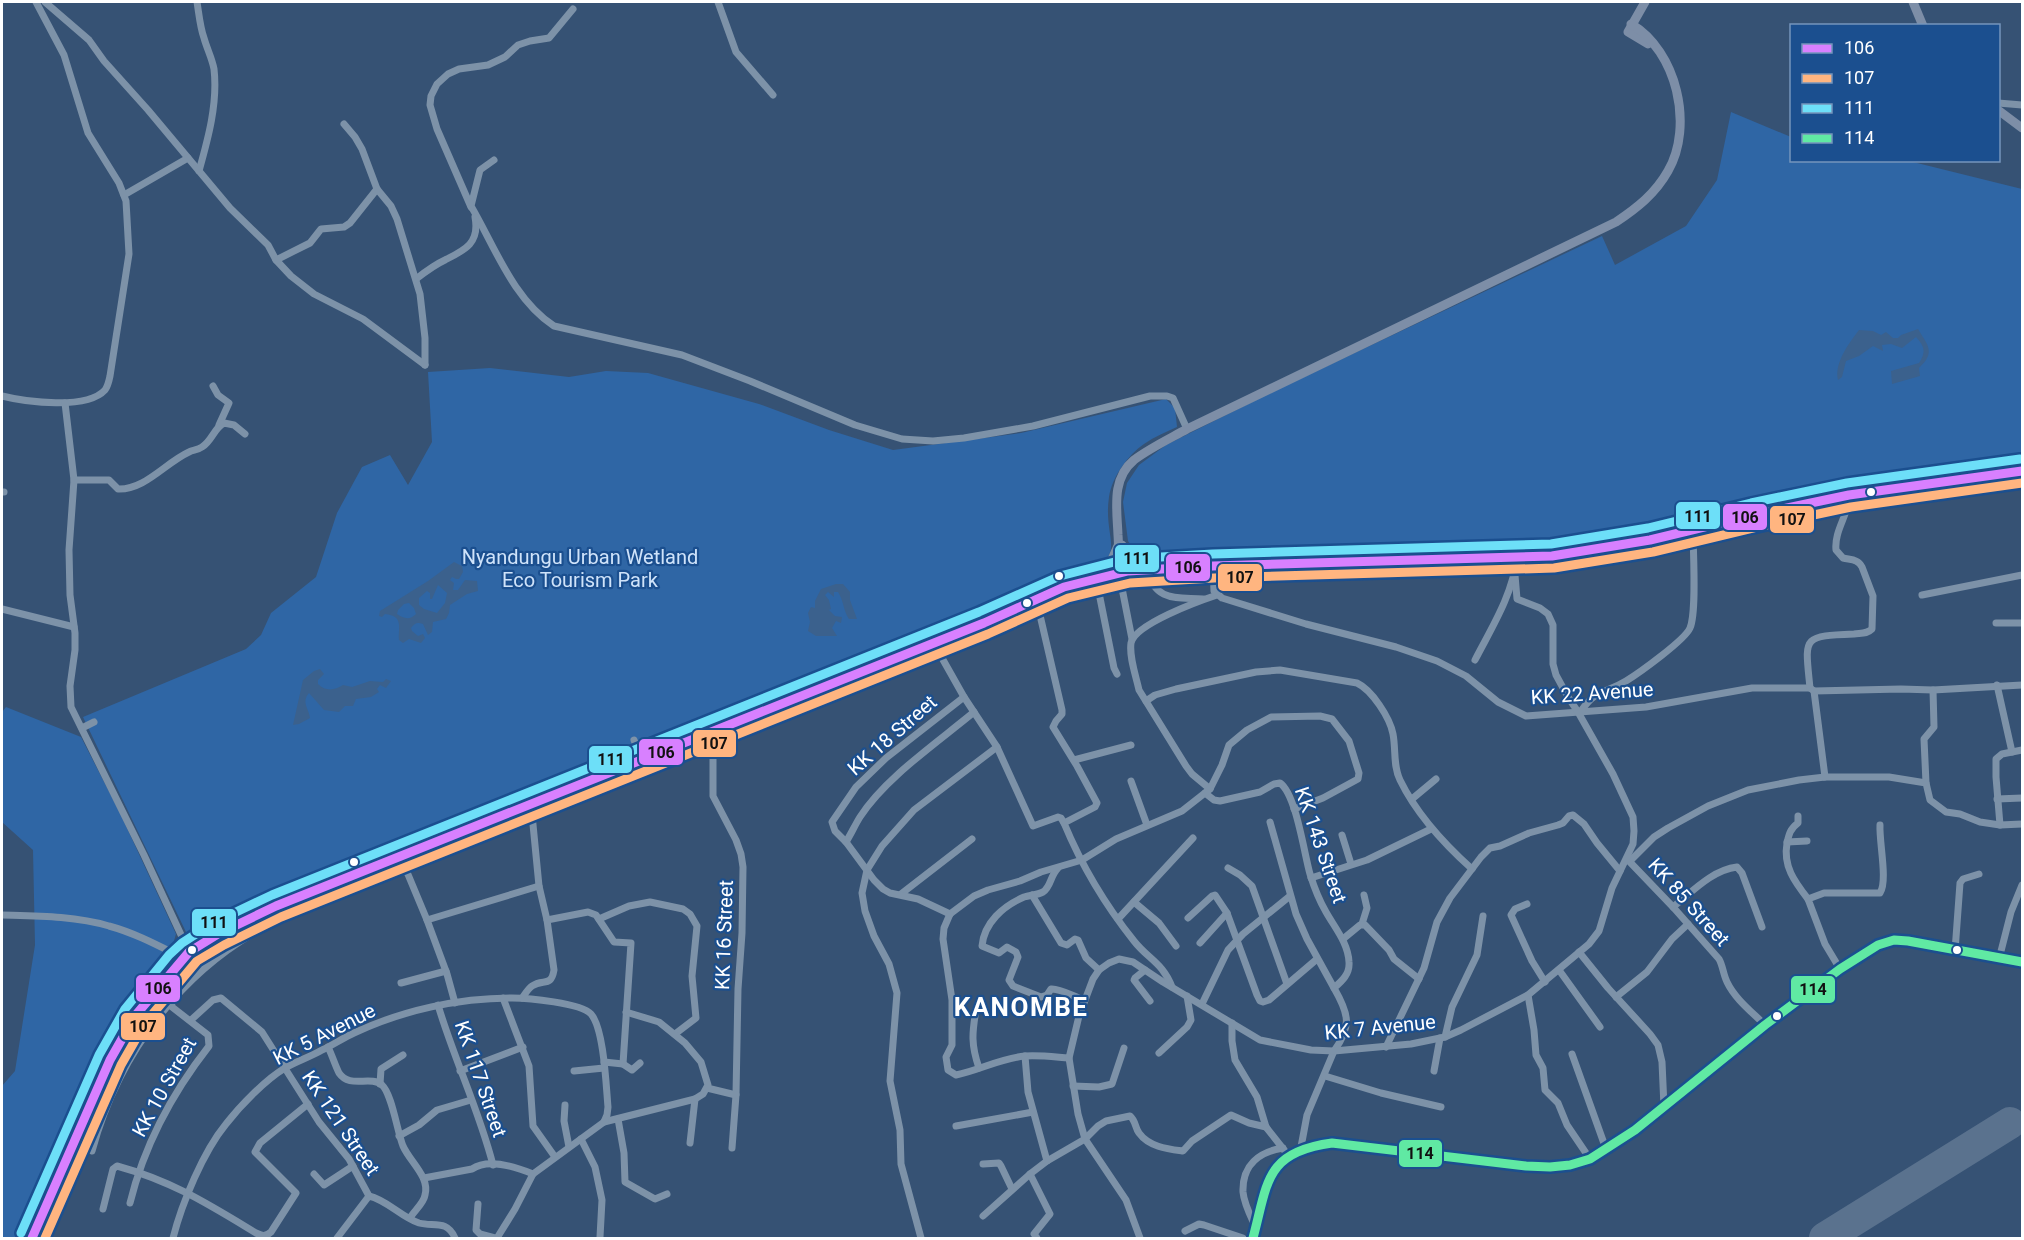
<svg xmlns="http://www.w3.org/2000/svg" width="2024" height="1240" font-family="Roboto,sans-serif">
<style>
.green{fill:#2f66a5}
.water{fill:#3b618d;fill-rule:evenodd}
.lines{fill:none;stroke-linecap:round;stroke-linejoin:round}
.runway{stroke:#5a728e;stroke-width:32}
.minor{stroke:#7d92a8;stroke-width:7}
.major{stroke:#7d8ea7;stroke-width:9}
.highway{stroke:#7e92a7;stroke-width:10}
.bus-1-casing{stroke:#1b4f8f;stroke-width:14}
.bus-2-casing{stroke:#1b4f8f;stroke-width:14}
.bus-3-casing{stroke:#1b4f8f;stroke-width:14}
.bus-4-casing{stroke:#1b4f8f;stroke-width:14}
.bus-1{stroke:#d880ff;stroke-width:9}
.bus-2{stroke:#ffb580;stroke-width:9}
.bus-3{stroke:#6ddff8;stroke-width:9}
.bus-4{stroke:#60e9a3;stroke-width:9}
.bus-dot{fill:#fff;stroke:#1b4f8f;stroke-width:2}
.labels{text-anchor:middle;dominant-baseline:central;stroke-width:4.5;stroke-linejoin:round;paint-order:stroke}
.park-label{font-size:20px;fill:#cfe3fa;stroke:#1b4f8f}
.street-label{font-size:20px;fill:#fff;stroke:#1b4f8f}
.district-label{font-size:26px;font-weight:bold;letter-spacing:1.5px;fill:#fff;stroke:#1b4f8f}
.line-badge{stroke:#1b4f8f;stroke-width:2}
.pale-badge-label{font-size:16px;text-anchor:middle;font-weight:bold;fill:#111}
</style>
<rect width="100%" height="100%" fill="#365274"/>
<g class="green">
<polygon points="1731,112 1791,137 1792,160 1909,161 2022,189 2022,460 1747,504 1593,540 1512,546 1210,557 1150,557 1136,553 1128,541 1123,502 1127,483 1139,465 1166,445 1266,395 1602,236 1615,265 1686,226 1717,180"/>
<path d="M490,368L569,377L606,371L648,373L759,404L829,430L893,450L1021,433L1166,399L1175,408L1177,427C1166,432 1154,437 1144,444C1128,455 1112,477 1109,497C1102,545 1135,558 1068,576L824,678L298,889L254,908L197,939L192,938L186,932L83,717L246,649L261,635L271,613L316,577L337,513L362,467L390,455L408,485L432,442L428,372Z"/>
<polygon points="6,707 81,737 120,813 176,934 169,958 144,988 95,1079 25,1238 2,1238 2,1086 15,1071 35,945 33,850 2,822 2,712"/>
</g>
<g class="water">
<path d="M1918,329C1928,346 1936,352 1919,368L1920,376L1892,384L1891,371L1919,363C1926,352 1925,347 1916,337L1902,348L1891,344L1882,345L1883,351L1873,346L1859,356L1846,361L1842,377L1838,380C1834,363 1849,343 1859,330L1873,331L1881,335L1886,332L1893,338H1898L1901,335Z"/>
<path d="M454,562L462,566L463,572L459,579H456L452,577L450,580L454,583L453,590H458L465,580L477,581L478,591L467,594L450,605L449,613L446,619L433,622L432,632L428,635L423,624C417,622 415,623 411,628L412,631L418,636L423,634L425,638L421,643L409,639L403,643L399,640C398,627 404,616 385,614L382,617L379,616L380,611L428,581ZM438,585L447,593L445,603L437,613L424,609L419,605V598L427,591L430,593V599H432ZM409,603L414,608L416,614C410,620 404,619 397,614L398,610L404,604Z"/>
<path d="M836,584H843L850,592V600L857,619H849C843,610 844,601 838,592H834V597L828,592L825,595L829,600L831,609L829,610L835,616L842,617L841,623L836,621L832,628L837,636H816L808,631L810,622L808,613L811,607L815,608V601L821,589Z"/>
<path d="M320,669L324,674L318,680V684C326,692 335,690 343,685L352,687L370,681L383,682L386,679L391,681L386,688L380,685L377,689L379,692L371,697L356,699L353,706H345L339,712L324,710L309,693C301,702 309,709 310,718L299,724L293,725L303,680L314,671Z"/>
</g>
<g class="lines">
<polyline class="runway" points="1825,1238 2010,1123"/>
<g class="minor">
<polyline points="45,2 89,40 104,61 148,110 230,208 268,245 276,260 291,276 314,294 363,319 425,365"/>
<path d="M197,2C199,14 200,27 204,38C207,49 212,58 214,69C218,103 208,139 199,171"/>
<polyline points="718,2 736,52 773,95"/>
<polyline points="1998,103 2022,105"/>
<polyline points="344,124 355,137 362,149 377,189 391,206 397,219 420,294 425,338 425,365"/>
<path d="M494,160L480,170L471,206C495,247 513,299 554,326L682,355L750,381L855,425L902,439L933,441L964,438L1033,426L1150,396H1167L1173,398L1187,429"/>
<polyline points="124,195 188,158"/>
<polyline points="471,207 437,129 430,105 431,96 437,84 448,74 459,69 488,65 505,57 518,45 530,41 549,38 573,9"/>
<polyline points="276,260 310,243 321,229 344,227 350,223 377,189"/>
<path d="M416,279C425,272 434,265 445,260C465,250 480,243 475,217"/>
<polyline points="213,386 218,395 229,403 219,425"/>
<path d="M2,396C26,402 87,410 105,390C108,386 109,381 110,376L129,254L126,201L119,183L88,133L64,55L36,2"/>
<polyline points="65,403 74,480 69,550 70,595 75,633 75,650 70,686 71,707 144,855 189,952"/>
<path d="M74,480H109L118,489C145,490 165,463 189,452C193,450 198,450 202,447C212,441 214,428 224,423L234,425L245,434"/>
<polyline points="2,492 4,492"/>
<polyline points="1213,566 1214,591 1222,598 1306,624 1396,647 1437,661 1466,676 1498,702 1526,716 1646,707 1752,688 1810,688 1814,691 1901,689 1933,690 2022,685"/>
<path d="M1147,570C1156,602 1175,597 1203,599"/>
<polyline points="1119,573 1132,639"/>
<polyline points="1096,578 1114,668 1117,674"/>
<polyline points="1922,595 2022,575"/>
<path d="M1036,598L1062,710V714L1056,721L1053,727L1077,766L1097,803L1095,807L1064,823C1081,864 1106,906 1134,941C1148,959 1163,963 1172,987"/>
<polyline points="2,609 74,627"/>
<polyline points="1996,623 2022,623"/>
<polyline points="933,642 964,697 997,747 1033,826 1058,817 1061,818 1064,823"/>
<path d="M1475,660C1492,627 1512,596 1517,558"/>
<polyline points="1997,685 2012,752"/>
<path d="M1810,688C1805,637 1801,636 1854,634C1862,633 1867,634 1872,629L1873,596L1862,567C1858,559 1851,560 1843,558L1836,550C1834,530 1849,515 1849,495"/>
<polyline points="1814,691 1825,777"/>
<path d="M1146,701L1155,695L1176,689L1256,672L1280,670L1357,683C1372,690 1390,718 1393,734C1396,750 1393,766 1400,780C1417,815 1443,843 1472,869"/>
<path d="M1581,711C1597,688 1605,694 1626,681C1639,673 1685,640 1690,628C1697,612 1693,550 1693,530"/>
<polyline points="82,728 94,722"/>
<polyline points="713,730 713,796 736,840 741,854 743,867 742,933 738,989 736,1095 732,1148"/>
<polyline points="634,740 641,759"/>
<polyline points="1074,760 1131,745"/>
<polyline points="1131,781 1147,825"/>
<polyline points="1926,783 1924,739 1934,727 1933,690"/>
<path d="M1210,789L1192,774L1186,766L1139,690C1136,676 1129,657 1131,643C1135,624 1199,601 1217,595"/>
<path d="M1205,793L1214,800L1220,801L1260,792L1274,784L1280,783C1296,794 1304,853 1310,874C1314,887 1319,900 1326,912C1335,928 1348,943 1349,962C1350,974 1342,981 1334,988C1349,1014 1352,1026 1334,1051L1307,1115L1301,1147"/>
<polyline points="1412,799 1436,779"/>
<polyline points="1997,799 2022,798"/>
<polyline points="531,804 539,886 547,920"/>
<path d="M1798,816V823C1790,829 1789,834 1787,843C1783,866 1794,881 1808,899"/>
<polyline points="1270,822 1296,914 1307,939 1334,988"/>
<polyline points="2000,825 1996,777 1996,759 2002,754 2022,750"/>
<polyline points="1342,835 1351,864"/>
<path d="M846,842C851,834 855,825 860,817C885,778 938,742 974,712"/>
<polyline points="1787,842 1807,841"/>
<path d="M1627,859L1673,907L1719,959C1723,966 1723,974 1727,982C1735,999 1752,1012 1765,1025"/>
<polyline points="1630,861 1654,837 1668,828 1708,806 1748,790 1799,780 1825,777 1889,777 1926,783 1930,800 1946,812 1960,814 1980,822 2000,825 2022,824"/>
<path d="M1058,868C1050,876 1051,887 1043,892C1037,895 1030,895 1024,897C1003,906 984,923 982,946L999,953L1007,947L1016,952L1018,957L1009,980L1013,986L1041,997L1047,995L1051,989C1060,988 1074,997 1084,1000"/>
<polyline points="1228,868 1240,875 1252,886 1287,984"/>
<polyline points="359,874 380,878 400,871 407,872 427,920"/>
<polyline points="1311,878 1367,860 1431,829"/>
<polyline points="901,894 972,839"/>
<polyline points="1032,895 1061,943 1067,945 1075,939 1078,940 1086,958 1099,970"/>
<polyline points="1134,902 1159,923 1176,946"/>
<polyline points="1527,904 1515,909 1511,915 1532,961 1545,982"/>
<path d="M1673,907C1692,892 1712,870 1737,867L1742,873L1762,927"/>
<polyline points="950,914 974,896 988,890 1020,881 1041,872 1082,860 1116,839 1182,811 1210,789 1222,765 1229,745 1247,730 1271,717 1320,716 1332,719 1349,741 1359,773 1358,779 1323,798 1294,809"/>
<polyline points="950,914 918,899 890,893 883,889 874,880 846,842 835,831 832,822 856,787 886,758 964,697"/>
<path d="M950,914L944,928L943,939L952,1000V1045L946,1057L948,1070L956,1075C980,1070 1001,1058 1025,1056C1040,1055 1055,1057 1069,1058"/>
<path d="M2,915C37,916 75,916 109,926C135,933 159,946 183,958"/>
<polyline points="1188,918 1212,896 1215,895 1227,913 1257,995 1260,1001 1263,1002 1269,1000 1317,959"/>
<polyline points="599,919 629,906 650,902 683,909 690,914 697,926 692,976 696,1018 675,1034"/>
<polyline points="1118,919 1193,838"/>
<polyline points="1362,924 1367,908 1364,895"/>
<polyline points="1343,939 1360,925 1365,925 1389,950 1394,959 1419,979"/>
<polyline points="1200,943 1227,913"/>
<polyline points="1955,951 1960,883 1963,879 1979,874"/>
<polyline points="1579,952 1608,988 1650,1034 1658,1045 1662,1062 1664,1107"/>
<polyline points="1999,959 2011,912 2022,885"/>
<path d="M1840,969L1825,944L1808,899L1824,893H1880C1888,881 1879,842 1880,825"/>
<polyline points="1145,970 1135,978 1134,980 1150,1001"/>
<polyline points="1559,970 1600,1027"/>
<polyline points="401,983 446,971"/>
<polyline points="1528,995 1534,1030 1536,1055 1543,1068 1545,1090 1558,1103 1567,1125 1590,1159"/>
<polyline points="1616,997 1647,972 1672,939 1688,924"/>
<polyline points="503,998 529,1066 533,1126 555,1157"/>
<path d="M522,998C525,994 528,989 532,986C543,978 551,988 554,970L547,920L588,912L596,915L614,942L631,943L623,1064"/>
<polyline points="455,1003 447,974 427,920 539,886"/>
<polyline points="1202,1004 1228,950 1243,934 1290,896"/>
<path d="M438,1005C454,1059 479,1110 493,1165"/>
<path d="M976,1010C972,1033 971,1045 979,1068"/>
<polyline points="191,1020 213,1000 221,998 262,1032 319,1122 349,1159 369,1196"/>
<polyline points="1232,1023 1232,1041 1235,1060 1257,1097 1266,1127 1288,1155"/>
<polyline points="1445,1037 1452,1007 1477,955 1483,916"/>
<path d="M328,1047C332,1055 335,1065 339,1073C350,1089 370,1075 382,1085C392,1094 397,1131 403,1146C410,1162 430,1177 425,1195C424,1203 414,1211 410,1218"/>
<polyline points="1386,1047 1424,968 1437,922 1450,898 1481,857 1490,848 1500,846 1529,833 1558,825 1563,823 1569,816 1573,815 1584,824 1597,843 1620,871"/>
<polyline points="1159,1053 1187,1027 1191,1020 1187,996"/>
<polyline points="1572,1054 1606,1149"/>
<polyline points="1025,1056 1028,1092 1047,1161"/>
<polyline points="604,1062 623,1064 632,1070 640,1063"/>
<polyline points="460,1071 523,1047"/>
<polyline points="574,1071 604,1068"/>
<polyline points="1434,1071 1440,1038"/>
<polyline points="1325,1076 1381,1093 1441,1107"/>
<polyline points="380,1084 381,1069 403,1055"/>
<polyline points="1073,1086 1099,1087 1112,1084 1124,1048"/>
<polyline points="707,1088 736,1095"/>
<polyline points="565,1105 564,1121 569,1147"/>
<polyline points="618,1119 624,1153 625,1182 655,1199 667,1194"/>
<polyline points="604,1122 695,1099 703,1094 708,1085 701,1062 685,1043 659,1022 626,1012"/>
<polyline points="956,1126 1033,1112"/>
<polyline points="399,1136 419,1125 437,1110 471,1100"/>
<polyline points="581,1139 595,1167 602,1200 600,1237"/>
<polyline points="690,1143 695,1099"/>
<path d="M92,1151C119,1051 185,965 278,920C311,904 346,892 380,878"/>
<polyline points="983,1164 999,1163 1001,1166 1012,1189"/>
<polyline points="314,1174 324,1185 353,1166"/>
<polyline points="1030,1174 1050,1214 1034,1234 1037,1238"/>
<path d="M424,1178L472,1169C488,1158 516,1167 533,1174"/>
<path d="M130,1203C144,1146 173,1092 209,1046L208,1035L172,1007C170,997 178,975 178,963"/>
<polyline points="478,1204 476,1230 480,1234 495,1238"/>
<path d="M103,1209L113,1169L117,1166C172,1181 208,1204 256,1233C262,1236 265,1237 271,1232L296,1193L255,1152L260,1143L308,1104"/>
<path d="M983,1216L1030,1174L1047,1161L1085,1139L1098,1126L1106,1121L1130,1116C1136,1121 1135,1128 1139,1133C1149,1147 1168,1149 1183,1151L1192,1141L1231,1115L1249,1123L1266,1127"/>
<path d="M1256,1228C1251,1217 1244,1204 1243,1192C1242,1165 1259,1152 1283,1148"/>
<polyline points="1185,1231 1199,1224 1204,1225 1243,1238"/>
<path d="M173,1238C182,1203 203,1152 226,1124C240,1106 265,1080 285,1068C297,1061 310,1057 322,1050C333,1045 343,1038 354,1033C403,1010 459,998 512,998C528,998 581,1003 591,1014C604,1029 606,1085 608,1107L607,1115L604,1122L533,1174L515,1209L497,1238"/>
<path d="M337,1238L369,1196C387,1200 401,1217 419,1223C433,1227 447,1219 455,1238"/>
<polyline points="921,1238 901,1164 900,1130 890,1081 897,993 889,964 874,936 865,911 862,893 867,870 882,846 914,810 997,747"/>
<polyline points="1140,1238 1126,1200 1085,1139 1078,1114 1069,1058 1079,1016 1093,979 1099,970 1109,963 1119,959 1133,962 1163,982 1260,1040 1311,1050 1334,1051 1411,1044 1445,1037 1461,1030 1528,995 1589,944 1599,931 1612,888 1633,844 1634,831 1633,817 1613,774 1578,712 1568,697 1556,675 1553,664 1553,625 1548,614 1540,608 1517,599 1515,575"/>
</g>
<g class="major">
<polyline points="1645,2 1628,32 1648,44"/>
<polyline points="1913,2 1923,26"/>
<polyline points="1998,110 2022,128"/>
<polyline points="1122,545 1128,571"/>
<path d="M1119,573C1118,560 1119,548 1118,535C1117,509 1111,479 1134,460C1150,448 1169,439 1187,429L1616,222C1637,208 1655,194 1668,171C1694,126 1677,51 1631,24"/>
<path d="M1253,1238C1268,1186 1265,1146 1332,1143L1526,1166L1550,1167L1570,1165L1590,1159L1635,1130L1765,1025L1840,969L1878,945L1894,940L1908,941L1971,954L2022,962"/>
</g>
<g class="highway">
<polyline points="1123,547 1135,558 1154,569"/>
<polyline points="1100,577 1110,565 1118,547"/>
<polyline points="32,1238 110,1060 135,1016 178,963 189,952 218,934 276,906 984,623 1064,587 1128,571 1213,566 1517,558 1552,556 1650,540 1754,515 1849,495 2022,471"/>
</g>
<defs>
<polyline id="bus-1" points="32,1238 110,1060 135,1016 189,952 218,934 276,906 984,623 1064,587 1128,571 1213,566 1552,556 1650,540 1754,515 1849,495 2022,471"/>
<polyline id="bus-2" points="45,1238 121,1065 145,1023 197,961 224,945 281,917 988,634 1068,598 1130,583 1214,578 1554,568 1653,552 1757,527 1851,507 2022,483"/>
<polyline id="bus-3" points="21,1233 99,1055 125,1009 169,955 182,943 213,923 272,895 979,612 1060,576 1126,559 1213,554 1551,544 1648,528 1751,503 1847,483 2020,459"/>
<path id="bus-4" d="M1253,1238C1268,1182 1265,1152 1332,1143L1526,1166L1550,1167L1570,1165L1590,1159L1635,1130L1765,1025L1840,969L1878,945L1894,940L1908,941L2022,962"/>
</defs>
<use href="#bus-1" class="bus-1-casing"/>
<use href="#bus-2" class="bus-2-casing"/>
<use href="#bus-3" class="bus-3-casing"/>
<use href="#bus-4" class="bus-4-casing"/>
<use href="#bus-1" class="bus-1"/>
<use href="#bus-2" class="bus-2"/>
<use href="#bus-3" class="bus-3"/>
<use href="#bus-4" class="bus-4"/>
</g>
<g class="bus-dot">
<circle cx="1871" cy="492" r="5"/>
<circle cx="1059" cy="576" r="5"/>
<circle cx="1027" cy="603" r="5"/>
<circle cx="354" cy="862" r="5"/>
<circle cx="192" cy="950" r="5"/>
<circle cx="1957" cy="950" r="5"/>
<circle cx="1777" cy="1016" r="5"/>
</g>
<g class="labels">
<g class="park-label">
<text x="580" y="557">Nyandungu Urban Wetland<tspan x="580" dy="23">Eco Tourism Park</tspan></text>
</g>
<g class="street-label">
<text transform="translate(1592 693) rotate(-4)">KK 22 Avenue</text>
<text transform="translate(892 735) rotate(-41)">KK 18 Street</text>
<text transform="translate(1321 845) rotate(71)">KK 143 Street</text>
<text transform="translate(1689 902) rotate(48)">KK 85 Street</text>
<text transform="translate(724 935) rotate(-88)">KK 16 Street</text>
<text transform="translate(1380 1027) rotate(-6)">KK 7 Avenue</text>
<text transform="translate(324 1034) rotate(-27)">KK 5 Avenue</text>
<text transform="translate(481 1079) rotate(71)">KK 117 Street</text>
<text transform="translate(164 1087) rotate(-61)">KK 10 Street</text>
<text transform="translate(341 1123) rotate(56)">KK 121 Street</text>
</g>
<g class="district-label">
<text x="1021" y="1007">KANOMBE</text>
</g>
</g>
<g class="line-badge">
<rect x="1675" y="501" width="46" height="29" rx="6" fill="#6ddff8"/>
<rect x="1722" y="503" width="46" height="28" rx="6" fill="#d880ff"/>
<rect x="1769" y="505" width="46" height="29" rx="6" fill="#ffb580"/>
<rect x="1114" y="544" width="46" height="29" rx="6" fill="#6ddff8"/>
<rect x="1165" y="553" width="46" height="29" rx="6" fill="#d880ff"/>
<rect x="1217" y="563" width="46" height="29" rx="6" fill="#ffb580"/>
<rect x="692" y="729" width="45" height="29" rx="6" fill="#ffb580"/>
<rect x="638" y="738" width="46" height="28" rx="6" fill="#d880ff"/>
<rect x="588" y="745" width="45" height="29" rx="6" fill="#6ddff8"/>
<rect x="191" y="908" width="46" height="29" rx="6" fill="#6ddff8"/>
<rect x="135" y="974" width="46" height="29" rx="6" fill="#d880ff"/>
<rect x="1790" y="975" width="46" height="29" rx="6" fill="#60e9a3"/>
<rect x="120" y="1012" width="46" height="29" rx="6" fill="#ffb580"/>
<rect x="1398" y="1139" width="45" height="29" rx="6" fill="#60e9a3"/>
</g>
<g class="pale-badge-label">
<text x="1698" y="522">111</text>
<text x="1745" y="523">106</text>
<text x="1792" y="525">107</text>
<text x="1137" y="564">111</text>
<text x="1188" y="573">106</text>
<text x="1240" y="583">107</text>
<text x="714" y="749">107</text>
<text x="661" y="758">106</text>
<text x="611" y="765">111</text>
<text x="214" y="928">111</text>
<text x="158" y="994">106</text>
<text x="1813" y="995">114</text>
<text x="143" y="1032">107</text>
<text x="1420" y="1159">114</text>
</g>
<rect width="2024" height="1240" fill="none" stroke="#ffffff" stroke-width="6"/>
<rect x="1790" y="24" width="210" height="138" fill="#1b4f8f" stroke="#7695bc" stroke-width="1.5"/>
<rect x="1802" y="44" width="30" height="9" fill="#d880ff" stroke="#7695bc" stroke-width="1.5"/>
<text x="1844" y="54" font-size="18" fill="#ffffff">106</text>
<rect x="1802" y="74" width="30" height="9" fill="#ffb580" stroke="#7695bc" stroke-width="1.5"/>
<text x="1844" y="84" font-size="18" fill="#ffffff">107</text>
<rect x="1802" y="104" width="30" height="9" fill="#6ddff8" stroke="#7695bc" stroke-width="1.5"/>
<text x="1844" y="114" font-size="18" fill="#ffffff">111</text>
<rect x="1802" y="134" width="30" height="9" fill="#60e9a3" stroke="#7695bc" stroke-width="1.5"/>
<text x="1844" y="144" font-size="18" fill="#ffffff">114</text>
</svg>
